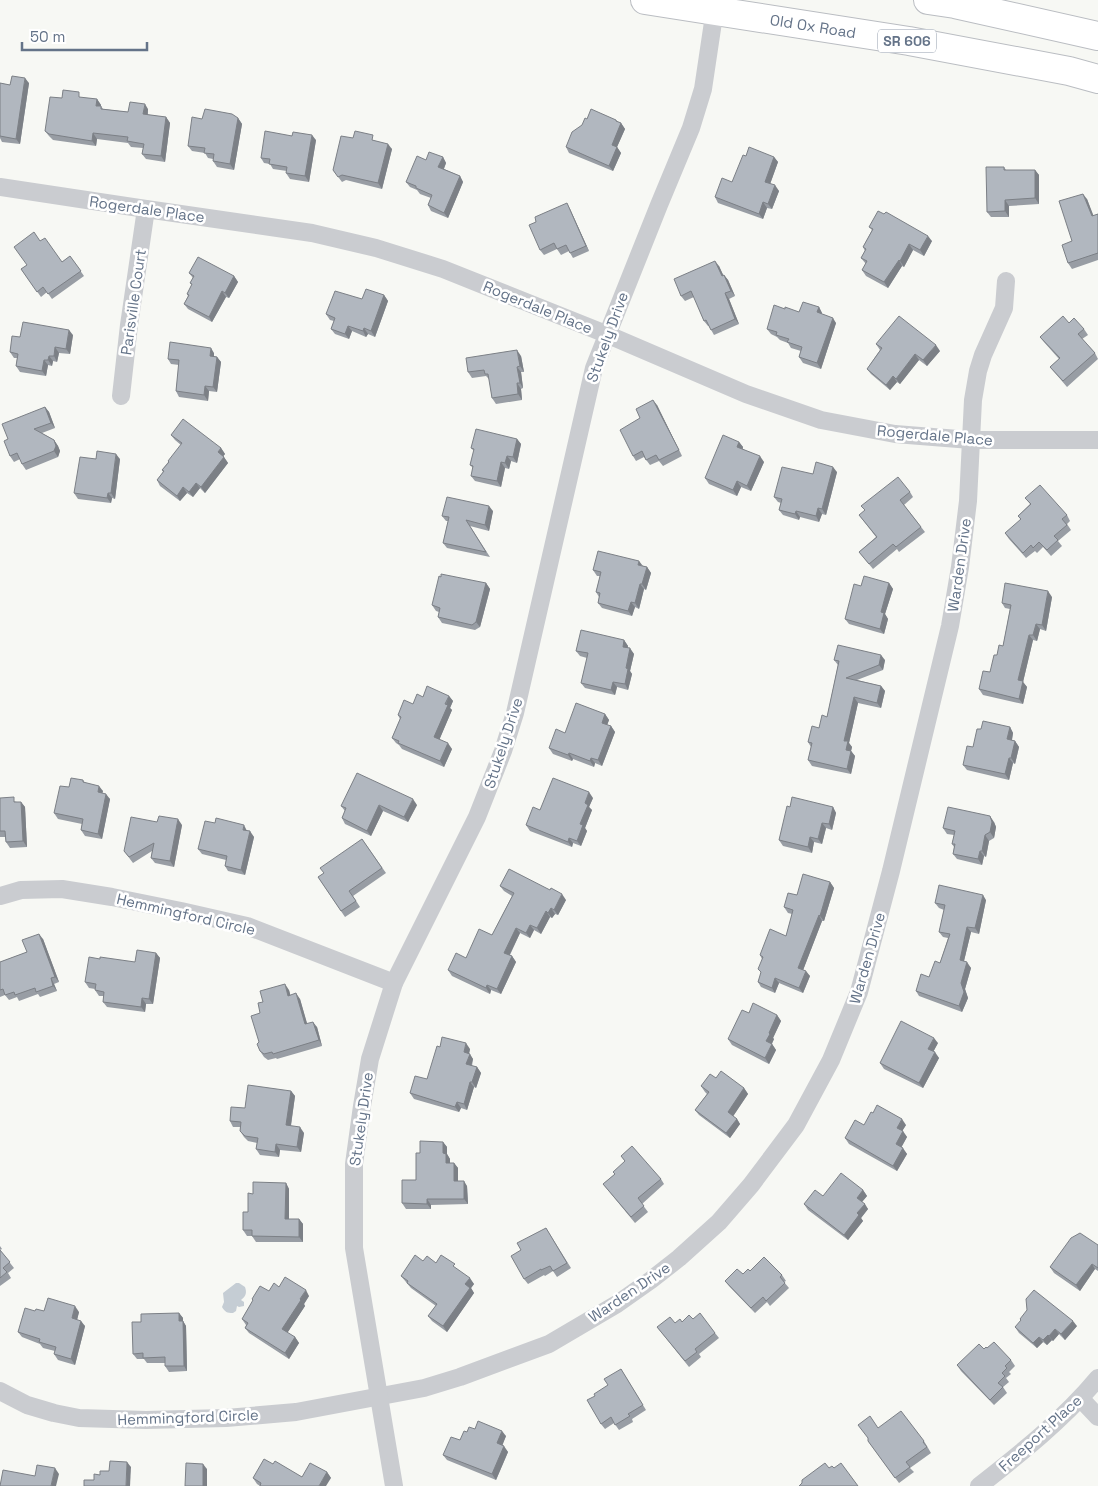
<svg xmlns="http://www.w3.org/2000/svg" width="1098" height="1486" font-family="'Space Grotesk',sans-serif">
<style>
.water{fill:#c5cdd4}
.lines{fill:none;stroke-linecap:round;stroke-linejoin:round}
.primary-casing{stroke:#babdc2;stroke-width:30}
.minor{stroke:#caccd0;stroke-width:18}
.primary{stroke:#fff;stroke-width:28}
.wall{fill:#989da4}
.shaded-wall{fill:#7c8086}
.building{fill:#b1b7bf;stroke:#7c8086}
.labels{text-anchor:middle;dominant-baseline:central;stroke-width:5;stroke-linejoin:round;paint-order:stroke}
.shield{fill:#fff;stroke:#929dac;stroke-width:1}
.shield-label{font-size:14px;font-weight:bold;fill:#647388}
.street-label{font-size:15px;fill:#647388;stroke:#fff}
</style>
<rect width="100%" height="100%" fill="#f7f8f4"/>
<path class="water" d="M236,1283H239L245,1287C247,1293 246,1296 241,1300L244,1302V1306L239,1307L237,1306L236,1311L233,1313C227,1313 225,1312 222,1307L224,1302L223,1293Z"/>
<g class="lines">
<defs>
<g id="primary">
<polyline points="645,0 909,41 1069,71 1098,79"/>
<polyline points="928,0 955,4 1098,36"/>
</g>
</defs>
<use href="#primary" class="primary-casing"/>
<g class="minor">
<polyline points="0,187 146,209 312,233 376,248 443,269 606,334 746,394 821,420 895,434 971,440 1098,440"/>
<polyline points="121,396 129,325 146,209"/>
<polyline points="0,896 21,890 62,889 112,897 181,911 247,926 394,983"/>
<polyline points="0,1391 27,1405 54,1413 79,1418 146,1420 226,1418 296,1412 424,1388 460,1377 549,1344 617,1304 651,1280 679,1258 719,1222 751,1185 796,1125 831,1060 859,992 891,871 950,626 960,567 968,501 973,400 978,371 983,355 1004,308 1006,281"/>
<polyline points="1081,1399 1098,1417"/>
<polyline points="394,1486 354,1248 354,1164 362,1106 370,1059 394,983 477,817 503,751 515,713 594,368 659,205 691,128 703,89 716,2"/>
<path d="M979,1486C1021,1453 1064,1419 1098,1378"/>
</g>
<use href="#primary" class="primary"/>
</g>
<g class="wall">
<polygon points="0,83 10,85 29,83 20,144 2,142 0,138"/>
<polygon points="62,98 83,98 97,99 101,105 101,106 103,109 128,112 148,109 148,115 166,117 170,123 165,162 146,159 142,154 143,148 131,147 128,143 97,139 96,146 53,140 49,136 45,131"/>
<polygon points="238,118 242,124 234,170 217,167 213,161 213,159 208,158 205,153 192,151 188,146 202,119"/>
<polygon points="587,119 618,122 621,123 625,129 617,147 621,153 613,171 569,153 566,147"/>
<polygon points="353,138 376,141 392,149 382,189 346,180 342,182 333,170"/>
<polygon points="316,140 309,182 290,179 286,173 287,171 273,169 270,164 264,163 261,158"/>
<polygon points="746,156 774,157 778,162 770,184 779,191 772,209 767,208 763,219 718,203 715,197 732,182"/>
<polygon points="443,157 446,163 444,169 460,176 463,182 448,218 431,211 428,205 431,198 420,194 417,190 410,187 406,182"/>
<polygon points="1004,167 1006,170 1035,170 1039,175 1039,204 1009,206 1009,217 991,217 987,212"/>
<polygon points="1087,199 1093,216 1098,214 1098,260 1072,269 1068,263 1072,241"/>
<polygon points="570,209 589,251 573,258 569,251 561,255 557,249 544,255 540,250"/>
<polygon points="869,227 932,241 924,256 913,250 904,267 902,266 888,288 866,276 862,270 866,264 861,258 865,251 863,247 872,230"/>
<polygon points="40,241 62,262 70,256 84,276 52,299 47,292 41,297 21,269 27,265"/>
<polygon points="719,266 723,275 724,275 728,280 735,296 729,299 739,324 714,335 709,326 708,326 704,321 694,297 685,301 681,296"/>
<polygon points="189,273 234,276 238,282 229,298 226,297 212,322 188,309 184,304 188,296 187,294 192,285 190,283 193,278"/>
<polygon points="384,295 388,301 375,337 368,334 366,337 352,331 349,339 335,334 331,329 334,321 330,320 326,314 362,299"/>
<polygon points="819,307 822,313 822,314 836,323 821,369 803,363 799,357 801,351 791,348 788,343 780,340 777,337 771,334 767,329 785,309 799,312"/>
<polygon points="1069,323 1084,329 1088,335 1082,339 1095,353 1098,359 1067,387 1050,367 1059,359 1044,342 1040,337"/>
<polygon points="73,335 70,354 59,353 57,362 53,361 52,366 48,365 46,376 20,372 16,366 17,358 14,358 10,352 20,337"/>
<polygon points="876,344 940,351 927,366 919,360 900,384 897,382 890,390 871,374 867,369 880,350"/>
<polygon points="214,353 214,356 217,357 221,362 217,392 209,391 208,401 179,397 176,391 179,365 171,364 168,359"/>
<polygon points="521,356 524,372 521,372 523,388 521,389 522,400 496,404 492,398 489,379 486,376 472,378 468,372"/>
<polygon points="657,405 682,456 663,466 659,461 650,465 644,457 636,461 633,456 640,418"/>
<polygon points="45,407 49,412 55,428 42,433 54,440 58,446 60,451 58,457 26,470 22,464 20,459 14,462 10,456 8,439"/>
<polygon points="171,435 221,448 225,454 223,456 228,463 205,493 200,488 193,497 187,493 180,501 160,486 157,480 163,472 162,470 181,445 175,440"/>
<polygon points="517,439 521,444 517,463 511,461 509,469 505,468 501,487 475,481 471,476 473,468 470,465 474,451 471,448"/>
<polygon points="739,442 743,447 743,449 764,462 751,491 741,487 737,496 709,484 705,478"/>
<polygon points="120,459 115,499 112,498 111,503 78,499 74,493"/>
<polygon points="837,472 826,515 822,514 819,522 800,517 799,520 783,515 779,510 781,503 778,502 774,497 813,474"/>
<polygon points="910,492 913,497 904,505 925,532 899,552 897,549 873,569 859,552 876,537 859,515"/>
<polygon points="1025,498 1067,515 1070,521 1067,524 1071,530 1058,541 1062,546 1051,556 1043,547 1037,553 1035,551 1026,558 1009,539 1005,533 1021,520 1018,516 1030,504"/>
<polygon points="493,511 489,531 470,526 490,557 447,548 443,543 448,521 446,521 442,516"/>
<polygon points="643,566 647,567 651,573 646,590 644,589 639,609 635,607 632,616 602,608 598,603 599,597 596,592 600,576 597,576 593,570"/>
<polygon points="486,583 490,589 480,627 475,630 442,623 438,617 439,612 436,611 432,605"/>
<polygon points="889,583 893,589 885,614 888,619 884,634 849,624 845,619 861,586"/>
<polygon points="1052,597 1046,631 1040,629 1037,641 1033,640 1023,682 1027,687 1023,704 983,695 979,689 990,672 997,655 1003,646 1010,609 1005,608 1002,603"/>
<polygon points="624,640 628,646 628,648 634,654 630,671 632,674 628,690 617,687 615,695 585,688 581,683 587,658 580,656 576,651"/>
<polygon points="834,660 885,660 883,670 857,680 881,686 885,691 881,708 858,703 849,743 852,747 851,751 855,756 851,774 812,766 808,760 811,747 808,742 827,717 838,665"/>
<polygon points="449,696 453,701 450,708 452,710 439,740 452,749 444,767 402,749 399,745 396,743 392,738 400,719 398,715 423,697"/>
<polygon points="605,714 609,720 607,725 611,726 615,732 602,766 595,763 594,767 573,759 572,761 553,754 549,748 565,733"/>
<polygon points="1010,727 1013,733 1012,740 1015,741 1019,747 1015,764 1013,763 1009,780 967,770 963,765 973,747 981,729"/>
<polygon points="83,780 85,783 103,791 102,793 110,799 102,839 85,836 81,830 82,824 58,819 54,813 69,787"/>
<polygon points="0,798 17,802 21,802 25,807 27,847 10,848 6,842 5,837 0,837"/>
<polygon points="593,798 589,807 592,810 585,828 587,831 581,846 573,843 572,847 530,831 526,825 540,810"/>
<polygon points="417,805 408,822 383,811 371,836 345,824 342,818 345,811 341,806"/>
<polygon points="790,807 833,807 836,813 832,830 826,828 822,844 814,842 812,853 783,846 779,840"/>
<polygon points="157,822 182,825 174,867 155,863 151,858 152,851 133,863 124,851"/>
<polygon points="994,822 996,827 994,838 989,841 986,857 984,856 982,865 957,859 953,854 954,847 952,844 954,835 947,834 943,828"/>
<polygon points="215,823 247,831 254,837 245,875 228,871 225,866 226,860 202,854 198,849"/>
<polygon points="362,839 386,873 353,896 360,907 345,917 318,877 324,873"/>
<polygon points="830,882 834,888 824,921 822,921 803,970 810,976 803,993 779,983 775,993 761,987 758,982 761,973 762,959 760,955 786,936 792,914 788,913 784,907 797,895"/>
<polygon points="500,886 566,900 558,915 555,914 552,918 550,917 541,934 534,930 530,938 520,933 510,955 512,956 516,962 501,994 491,990 490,994 452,976 448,970 466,958 492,935 512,896 504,891"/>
<polygon points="986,900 979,934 971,932 964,961 971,968 965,989 968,998 962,1012 919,996 916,991 929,977 940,963 948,938 943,937 939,932 944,910 939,908 935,903"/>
<polygon points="43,939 59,982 54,984 57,991 40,997 38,994 19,1001 17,997 9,1000 5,995 0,997 0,962 27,952"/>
<polygon points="156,953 160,958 153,1004 146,1004 145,1012 107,1007 103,1002 104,996 99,996 95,990 95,989 89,988 85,982 135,962"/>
<polygon points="289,990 290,995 300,999 307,1024 317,1027 322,1046 277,1059 276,1058 268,1060 264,1057 260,1051 259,1042 260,1013 263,1002"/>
<polygon points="749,1013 777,1015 781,1021 773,1038 774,1039 772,1044 776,1050 769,1064 732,1045 728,1039"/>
<polygon points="938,1043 933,1052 939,1058 923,1088 884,1069 880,1063"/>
<polygon points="440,1047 470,1049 469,1054 473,1059 472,1066 477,1067 481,1073 476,1088 474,1087 467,1110 461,1108 459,1112 414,1099 410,1093 427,1079"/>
<polygon points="716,1078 744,1088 748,1094 733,1116 737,1119 740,1124 730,1138 699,1115 695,1110 707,1094 705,1092 701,1086"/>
<polygon points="291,1091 295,1096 291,1126 304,1133 301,1152 280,1150 279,1157 260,1155 256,1149 257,1143 248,1141 244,1137 240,1131 240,1127 233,1127 230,1121 245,1108"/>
<polygon points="864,1125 906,1125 902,1131 907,1137 901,1147 907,1154 897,1171 849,1144 845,1138"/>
<polygon points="443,1142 447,1147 447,1154 450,1159 450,1163 454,1163 458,1168 458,1181 467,1186 468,1204 431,1205 431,1209 406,1209 402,1203 416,1180 420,1153"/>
<polygon points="621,1156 661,1179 664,1184 642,1204 648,1212 635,1223 603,1184 615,1174 625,1161"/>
<polygon points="286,1183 289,1189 289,1219 299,1219 303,1224 303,1242 256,1242 252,1236 247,1236 243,1230 253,1194"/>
<polygon points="863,1190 867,1196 862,1202 868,1209 861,1218 863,1221 848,1240 808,1210 804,1204 823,1196"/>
<polygon points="546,1228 571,1268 557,1277 553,1271 545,1276 544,1275 528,1284 524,1279 521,1250"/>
<polygon points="1098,1245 1098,1271 1095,1269 1080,1291 1054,1273 1050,1267"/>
<polygon points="0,1246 2,1249 0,1250 14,1268 8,1273 11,1278 0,1286"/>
<polygon points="423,1261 436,1263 458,1270 474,1284 471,1288 474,1293 447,1332 432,1321 428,1316 436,1306 411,1288 401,1276"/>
<polygon points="750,1271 782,1275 786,1281 784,1282 789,1288 770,1306 767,1302 755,1313 729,1286 725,1281 743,1274"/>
<polygon points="279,1287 309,1296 304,1304 305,1306 287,1333 295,1337 299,1343 289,1359 249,1333 245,1328 246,1325 242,1319 253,1301 252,1299"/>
<polygon points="35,1311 79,1312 77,1320 85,1326 75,1365 58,1360 54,1354 55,1351 43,1348 40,1344 22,1337 18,1332"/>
<polygon points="179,1313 183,1318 183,1321 186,1326 187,1371 169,1372 165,1366 165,1363 147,1363 144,1359 137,1359 133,1354 141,1322"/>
<polygon points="693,1319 715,1333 719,1338 699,1354 701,1357 689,1367 657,1327"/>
<polygon points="1077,1326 1065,1340 1059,1334 1053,1341 1052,1340 1047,1345 1043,1342 1037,1348 1019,1333 1015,1327"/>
<polygon points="987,1348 1011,1360 1015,1366 1009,1372 1011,1374 1006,1378 1009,1382 1003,1387 1007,1393 994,1405 961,1371 957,1365 984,1349"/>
<polygon points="621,1369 646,1410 632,1419 633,1422 619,1430 614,1423 605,1429 601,1424 595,1396 608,1385"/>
<polygon points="878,1428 924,1441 931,1453 910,1468 914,1472 899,1483 868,1441"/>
<polygon points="475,1429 506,1436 502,1445 508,1452 496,1480 447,1460 443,1455 460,1440 467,1432"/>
<polygon points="273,1464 302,1477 327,1472 331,1478 260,1486 257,1484 253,1478"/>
</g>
<g class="shaded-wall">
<polygon points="25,78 29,83 20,144 16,139"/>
<polygon points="97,99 101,105 100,111 96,106"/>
<polygon points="145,104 148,109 147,120 143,114"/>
<polygon points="166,117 170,123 165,162 161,156"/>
<polygon points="238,118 242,124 234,170 230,164"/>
<polygon points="616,120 620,125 621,123 625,129 617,147 621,153 613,171 609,166 612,145"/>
<polygon points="93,133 97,139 96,146 92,141"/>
<polygon points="312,135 316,140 309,182 305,176"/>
<polygon points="388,144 392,149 382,189 378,183"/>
<polygon points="443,157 446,163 442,173 438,167"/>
<polygon points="774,157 778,162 769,187 765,182"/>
<polygon points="1035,170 1039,175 1039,204 1035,198"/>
<polygon points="460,176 463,182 448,218 444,213"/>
<polygon points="775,185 779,191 772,209 768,204"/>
<polygon points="1083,194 1087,199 1096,222 1092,216"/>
<polygon points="1005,200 1009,206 1009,217 1005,211"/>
<polygon points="763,202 767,208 763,219 759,214"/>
<polygon points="567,203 570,209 589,251 586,246"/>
<polygon points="928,236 932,241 924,256 920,250"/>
<polygon points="909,244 913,250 904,267 900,261"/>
<polygon points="899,260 902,266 888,288 884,282"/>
<polygon points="715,261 719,266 726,281 722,276"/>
<polygon points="724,275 728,280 735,296 731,291"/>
<polygon points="234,276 238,282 229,298 225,293"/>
<polygon points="222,291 226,297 212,322 209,317"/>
<polygon points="725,293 729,299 739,324 735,319"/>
<polygon points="384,295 388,301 375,337 371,331"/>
<polygon points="819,307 822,313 821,318 817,312"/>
<polygon points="833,318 836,323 821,369 817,363"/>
<polygon points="348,326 352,331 349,339 345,334"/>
<polygon points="364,328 368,334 366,337 363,331"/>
<polygon points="69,330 73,335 70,354 66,349"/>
<polygon points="936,345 940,351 927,366 923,360"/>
<polygon points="55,347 59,353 57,362 54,356"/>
<polygon points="211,348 214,353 214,361 210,356"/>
<polygon points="517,350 521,356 524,372 520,366"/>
<polygon points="915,354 919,360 900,384 896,379"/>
<polygon points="49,356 53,361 52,366 48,360"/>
<polygon points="217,357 221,362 217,392 213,387"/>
<polygon points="44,360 48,365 46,376 42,371"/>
<polygon points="517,367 521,372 523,388 520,383"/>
<polygon points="893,376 897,382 890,390 886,385"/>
<polygon points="517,383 521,389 522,400 518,394"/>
<polygon points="205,386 209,391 208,401 204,395"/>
<polygon points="653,400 657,405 682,456 679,450"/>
<polygon points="45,407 49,412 55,428 51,423"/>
<polygon points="517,439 521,444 517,463 513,457"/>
<polygon points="54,440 58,446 60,451 58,457 54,451"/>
<polygon points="739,442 743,447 741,452 737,447"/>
<polygon points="221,448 225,454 222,458 218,452"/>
<polygon points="116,454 120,459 115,499 111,493"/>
<polygon points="507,456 511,461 509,469 505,463"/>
<polygon points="760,456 764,462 751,491 747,486"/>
<polygon points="224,457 228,463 205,493 201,487"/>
<polygon points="501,462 505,468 501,487 497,481"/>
<polygon points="833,467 837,472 826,515 822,509"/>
<polygon points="737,481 741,487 737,496 733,490"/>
<polygon points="196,483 200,488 193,497 189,492"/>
<polygon points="183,487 187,493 180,501 177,496"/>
<polygon points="108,493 112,498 111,503 107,498"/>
<polygon points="489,506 493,511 489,531 485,525"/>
<polygon points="818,508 822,514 819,522 816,516"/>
<polygon points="796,511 800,517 799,520 795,514"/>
<polygon points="639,561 643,566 638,565"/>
<polygon points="647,567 651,573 646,590 642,584"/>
<polygon points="486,583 490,589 480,627 476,622"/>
<polygon points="889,583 893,589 885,614 888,619 884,634 880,629 881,612"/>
<polygon points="640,584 644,589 639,609 635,603"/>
<polygon points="1048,591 1052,597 1046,631 1042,625"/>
<polygon points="631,602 635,607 632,616 628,611"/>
<polygon points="1036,624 1040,629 1037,641 1033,635"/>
<polygon points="1029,635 1033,640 1023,682 1027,687 1023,704 1019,699 1018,680"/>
<polygon points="624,640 628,646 626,652 623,647"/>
<polygon points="630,648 634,654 630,671 632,674 628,690 625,684 626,668"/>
<polygon points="881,655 885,660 883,670 879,665"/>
<polygon points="613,682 617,687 615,695 611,690"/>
<polygon points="881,686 885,691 881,708 877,703"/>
<polygon points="449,696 453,701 450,708 452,710 438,743 434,737"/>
<polygon points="854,697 858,703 849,743 852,747 850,755 846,750 844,741"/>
<polygon points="605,714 609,720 606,728 602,723"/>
<polygon points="611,726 615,732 602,766 598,760"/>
<polygon points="1010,727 1013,733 1011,745 1007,739"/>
<polygon points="1015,741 1019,747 1015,764 1011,758"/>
<polygon points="448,743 452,749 444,767 440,761"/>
<polygon points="851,751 855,756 851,774 847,769"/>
<polygon points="569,753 573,759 572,761 568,755"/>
<polygon points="591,758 595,763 594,767 590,761"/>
<polygon points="1009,758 1013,763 1009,780 1005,774"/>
<polygon points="99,786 103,791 101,798 98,792"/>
<polygon points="589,792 593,798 589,807 592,810 585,828 587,831 581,846 577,841 585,803"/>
<polygon points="106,794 110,799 102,839 98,834"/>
<polygon points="413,799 417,805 408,822 404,817"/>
<polygon points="21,802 25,807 27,847 23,841"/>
<polygon points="379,805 383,811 371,836 367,831"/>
<polygon points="833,807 836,813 832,830 829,824"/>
<polygon points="990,816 994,822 996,827 994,838 990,832"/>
<polygon points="178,819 182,825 174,867 170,861"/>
<polygon points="822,823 826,828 822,844 818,839"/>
<polygon points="244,825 247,831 243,830"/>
<polygon points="250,831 254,837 245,875 241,870"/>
<polygon points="985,835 989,841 986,857 982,851"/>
<polygon points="810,837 814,842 812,853 808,847"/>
<polygon points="569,838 573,843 572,847 568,842"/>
<polygon points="980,851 984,856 982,865 978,859"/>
<polygon points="830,882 834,888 824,921 820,916"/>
<polygon points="562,894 566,900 558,915 554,910"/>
<polygon points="983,895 986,900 979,934 975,928"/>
<polygon points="551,908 555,914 552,918 548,913"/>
<polygon points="546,911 550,917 541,934 537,928"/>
<polygon points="819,915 822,921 802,973 798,968"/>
<polygon points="530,925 534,930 530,938 526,933"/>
<polygon points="967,927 971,932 963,965 960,960"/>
<polygon points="516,928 520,933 508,958 504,953"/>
<polygon points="39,934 43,939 59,982 55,977"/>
<polygon points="156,953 160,958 153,1004 149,999"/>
<polygon points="512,956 516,962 501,994 497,989"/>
<polygon points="967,962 971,968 965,989 968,998 962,1012 959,1006 961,983"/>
<polygon points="806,971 810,976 803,993 799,988"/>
<polygon points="51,978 54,984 57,991 53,986"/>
<polygon points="775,978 779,983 775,993 772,988"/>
<polygon points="285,984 289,990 292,1001 288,996"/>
<polygon points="487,985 491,990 490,994 486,988"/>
<polygon points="296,993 300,999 309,1030 305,1024"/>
<polygon points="142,998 146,1004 145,1012 141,1007"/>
<polygon points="777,1015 781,1021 773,1038 774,1039 770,1047 766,1041 769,1033"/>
<polygon points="313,1022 317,1027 322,1046 319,1040"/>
<polygon points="934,1038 938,1043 932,1054 928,1049"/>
<polygon points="466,1043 470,1049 468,1058 464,1052"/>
<polygon points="772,1044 776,1050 769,1064 765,1058"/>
<polygon points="935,1052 939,1058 923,1088 919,1083"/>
<polygon points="470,1054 473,1059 470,1070 466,1064"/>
<polygon points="477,1067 481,1073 476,1088 472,1082"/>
<polygon points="470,1082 474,1087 467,1110 464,1104"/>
<polygon points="744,1088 748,1094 732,1118 728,1112"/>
<polygon points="291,1091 295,1096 290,1131 286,1125"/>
<polygon points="457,1102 461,1108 459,1112 455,1107"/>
<polygon points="737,1119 740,1124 730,1138 726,1133"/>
<polygon points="902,1119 906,1125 901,1133 897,1128"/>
<polygon points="300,1127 304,1133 301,1152 297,1147"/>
<polygon points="903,1131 907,1137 900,1150 896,1144"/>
<polygon points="443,1142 447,1147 447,1154 450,1159 450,1168 446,1163 443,1153"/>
<polygon points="276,1144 280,1150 279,1157 275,1152"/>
<polygon points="903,1148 907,1154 897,1171 893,1166"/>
<polygon points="454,1163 458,1168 458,1187 454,1181"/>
<polygon points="464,1181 467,1186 468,1204 464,1199"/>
<polygon points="286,1183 289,1189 289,1224 285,1219"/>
<polygon points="863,1190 867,1196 861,1203 857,1198"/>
<polygon points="427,1199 431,1205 431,1209 427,1204"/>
<polygon points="865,1204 868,1209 861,1218 863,1221 848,1240 844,1235 857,1213"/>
<polygon points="299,1219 303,1224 303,1242 299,1237"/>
<polygon points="1092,1264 1095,1269 1080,1291 1076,1285"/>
<polygon points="470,1278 474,1284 471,1288 474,1293 447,1332 443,1326 465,1284"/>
<polygon points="306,1290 309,1296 304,1304 305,1306 286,1335 282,1329"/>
<polygon points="75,1306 79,1312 76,1324 72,1318"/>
<polygon points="179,1313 183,1318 183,1321 186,1326 187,1371 184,1366 179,1321"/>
<polygon points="81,1321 85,1326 75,1365 71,1359"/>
<polygon points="1073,1321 1077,1326 1065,1340 1061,1334"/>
<polygon points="1055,1329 1059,1334 1053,1341 1049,1336"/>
<polygon points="1048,1335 1052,1340 1047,1345 1043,1340"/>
<polygon points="295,1337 299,1343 289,1359 285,1353"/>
<polygon points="1039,1337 1043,1342 1037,1348 1033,1343"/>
<polygon points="502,1431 506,1436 501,1449 497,1443"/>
<polygon points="504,1446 508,1452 496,1480 492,1474"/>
<polygon points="127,1462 131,1467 130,1486 126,1486"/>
<polygon points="203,1464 207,1469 207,1486 203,1486"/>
<polygon points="55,1468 59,1474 56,1486 51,1486"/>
<polygon points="327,1472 331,1478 326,1486 319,1486"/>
</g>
<g class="building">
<polygon points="12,76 25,78 16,139 0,136 0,83 10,85"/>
<polygon points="63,90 79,92 79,97 97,99 96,106 101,106 101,109 128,112 130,102 145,104 143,114 166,117 161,156 142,154 144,144 127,141 128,137 93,133 92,141 49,134 45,131 50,97 62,98"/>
<polygon points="205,109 232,114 238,118 230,164 213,161 214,154 204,153 205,148 188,146 192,117 202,119"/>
<polygon points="591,109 616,120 616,121 621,123 612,145 617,147 609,166 566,147 572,132 582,125 585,118 587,119"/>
<polygon points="265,131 292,136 293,132 312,135 305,176 286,173 287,167 269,164 270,159 261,158"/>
<polygon points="355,131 373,135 372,140 388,144 378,183 342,175 338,177 333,170 341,136 353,138"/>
<polygon points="749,147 774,157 765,182 775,185 768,204 763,202 759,214 715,197 722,178 732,182 743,155 746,156"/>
<polygon points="429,152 443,157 438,167 460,176 444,213 428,205 432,195 416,188 416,186 406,182 417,156 426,160"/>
<polygon points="986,167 1004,167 1004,170 1035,170 1035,198 1005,200 1005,211 987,212"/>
<polygon points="1083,194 1092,216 1098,214 1098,253 1068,263 1062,245 1072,241 1059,201"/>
<polygon points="567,203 586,246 570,253 566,245 557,249 554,243 540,250 529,225 536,222 535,217"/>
<polygon points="878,211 884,214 886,212 928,236 920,250 909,244 900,261 899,260 884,282 862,270 867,261 861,258 866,249 863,247 873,229 869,227"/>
<polygon points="34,232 40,241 45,238 62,262 70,256 81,271 48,294 43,287 37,292 21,269 27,265 14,247"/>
<polygon points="198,257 234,276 225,293 222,291 209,317 184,304 189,295 187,294 192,284 190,283 194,276 189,273"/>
<polygon points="715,261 722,276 724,275 731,291 725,293 735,319 711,330 706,320 704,321 691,291 681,296 674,279"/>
<polygon points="366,289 384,295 371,331 364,328 363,331 348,326 345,334 331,329 335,318 326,314 335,291 362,299"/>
<polygon points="803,302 819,307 817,312 833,318 817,363 799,357 802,347 787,342 789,339 776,335 777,332 767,329 774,305 785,309 785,307 799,312"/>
<polygon points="899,316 936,345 923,360 915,354 896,379 893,376 886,385 867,369 882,348 876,344"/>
<polygon points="1063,316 1069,323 1074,318 1084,329 1078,334 1095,353 1063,381 1050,367 1060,358 1040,337"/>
<polygon points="23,322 69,330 66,349 55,347 54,356 49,356 48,360 44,360 42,371 16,366 18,354 10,352 12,336 20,337"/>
<polygon points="170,342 211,348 210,356 217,357 213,387 205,386 204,395 176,391 179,360 168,359"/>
<polygon points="517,350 520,366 517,367 520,383 517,383 518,394 492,398 488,374 485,374 484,370 468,372 466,358"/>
<polygon points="653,400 679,450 659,460 656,455 646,460 642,451 633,456 620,430 640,418 636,409"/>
<polygon points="45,407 51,423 34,429 54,440 56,446 54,451 22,464 17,453 10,456 4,441 8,439 2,424"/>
<polygon points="183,419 221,448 218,452 224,457 201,487 196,483 189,492 183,487 177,496 157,480 164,471 162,470 169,462 168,461 182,443 171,435"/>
<polygon points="476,429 517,439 513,457 507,456 505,463 501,462 497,481 471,476 473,466 470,465 474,449 471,448"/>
<polygon points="723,435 739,442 737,447 760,456 747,486 737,481 733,490 705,478"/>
<polygon points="97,451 116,454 111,493 108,493 107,498 74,493 80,457 96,459"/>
<polygon points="816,462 833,467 822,509 818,508 816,516 796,511 795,514 779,510 782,499 774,497 782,467 813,474"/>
<polygon points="898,477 910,492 900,500 921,527 896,547 893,544 869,564 859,552 877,537 859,515 865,510 861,506"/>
<polygon points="1040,485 1067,515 1062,519 1067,525 1054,536 1058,540 1047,550 1039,542 1033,548 1031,545 1023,553 1005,533 1021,519 1018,516 1031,504 1025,498"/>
<polygon points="447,497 489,506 485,525 466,520 486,552 443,543 449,517 442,516"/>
<polygon points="598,551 639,561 638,565 647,567 642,584 640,584 635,603 631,602 628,611 598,603 600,593 596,592 601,572 593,570"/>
<polygon points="441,574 486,583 476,622 472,625 438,617 440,608 432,605 439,576 441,577"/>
<polygon points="864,576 889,583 881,612 884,613 880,629 845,619 854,584 861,586"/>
<polygon points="1005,583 1048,591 1042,625 1036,624 1033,635 1029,635 1018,680 1023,681 1019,699 979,689 983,671 990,672 994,655 997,655 999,645 1003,646 1011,605 1002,603"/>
<polygon points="581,630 624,640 623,647 630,648 626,668 628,669 625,684 613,682 611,690 581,683 588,653 576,651"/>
<polygon points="838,645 881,655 879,665 846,678 881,686 877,703 854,697 844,741 848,741 846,750 851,751 847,769 808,760 812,743 808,742 812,726 819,728 822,715 827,717 839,661 834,660"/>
<polygon points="427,686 449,696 445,704 448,705 434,737 448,743 440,761 398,743 399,741 392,738 401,717 398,715 404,700 413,704 417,694 423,697"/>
<polygon points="576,703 605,714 602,723 611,726 598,760 591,758 590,761 569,753 568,755 549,748 556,729 565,733"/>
<polygon points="983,721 1010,727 1007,739 1015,741 1011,758 1009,758 1005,774 963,765 967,746 973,747 977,729 981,729"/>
<polygon points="357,773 413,799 404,817 379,805 367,831 342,818 346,808 341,806"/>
<polygon points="71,778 83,780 83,782 99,786 98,792 106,794 98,834 81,830 83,819 54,813 60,786 69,787"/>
<polygon points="553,778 589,792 585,803 588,805 580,824 583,825 577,841 569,838 568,842 526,825 533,807 540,810"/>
<polygon points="14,797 14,802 21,802 23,841 6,842 5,831 0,831 0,798"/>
<polygon points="792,797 833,807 829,824 822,823 818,839 810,837 808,847 779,840 787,806 790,807"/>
<polygon points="948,807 990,816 992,822 990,832 985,835 982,851 980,851 978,859 953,854 955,844 952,844 955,831 943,828"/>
<polygon points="159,816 178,819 170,861 151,858 154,843 129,857 124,851 131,817 157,822"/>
<polygon points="216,818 244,825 243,830 250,831 241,870 225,866 227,856 198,849 205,821 215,823"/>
<polygon points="362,839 382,868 349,891 356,901 341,911 318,877 324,873 320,868"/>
<polygon points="509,869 550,890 551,888 562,894 554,910 551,908 548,913 546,911 537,928 530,925 526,933 516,928 504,953 512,956 497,989 487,985 486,988 448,970 456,953 466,958 479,929 492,935 514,893 500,886"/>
<polygon points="803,874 830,882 820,916 819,915 798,968 806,971 799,988 775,978 772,988 758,982 761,972 758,969 763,957 760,955 770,929 786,936 793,910 784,907 788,893 797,895"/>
<polygon points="939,885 983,895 975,928 967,927 960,960 967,962 961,983 964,992 959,1006 916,991 921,974 929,977 935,961 940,963 950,934 939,932 945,905 935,903"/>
<polygon points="39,934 55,977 51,978 53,986 36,992 35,988 15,995 14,992 5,995 3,989 0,990 0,962 27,952 22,940"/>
<polygon points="137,950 156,953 149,999 142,998 141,1007 103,1002 104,992 95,990 96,984 85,982 89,957 100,959 100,957 135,962"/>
<polygon points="285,984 288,996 296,993 305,1024 313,1022 319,1040 273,1054 272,1052 264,1054 260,1051 257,1044 259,1042 251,1016 260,1013 258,1003 263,1002 260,991"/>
<polygon points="753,1003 777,1015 769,1033 770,1034 766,1041 772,1044 765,1058 728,1039 742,1010 749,1013"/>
<polygon points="901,1021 934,1038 928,1049 935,1052 919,1083 880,1063"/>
<polygon points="442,1037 466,1043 464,1052 470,1054 466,1064 477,1067 472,1082 470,1082 464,1104 457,1102 455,1107 410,1093 415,1076 427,1079 437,1046 440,1047"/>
<polygon points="721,1071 744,1088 728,1112 737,1119 726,1133 695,1110 709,1092 701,1086 710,1074 716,1078"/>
<polygon points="248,1085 291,1091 286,1125 300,1127 297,1147 276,1144 275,1152 256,1149 258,1138 245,1136 240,1131 241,1122 230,1121 231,1107 245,1108"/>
<polygon points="877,1105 902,1119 897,1128 903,1131 896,1144 903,1148 893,1166 845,1138 855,1120 864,1125 871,1112 873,1113"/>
<polygon points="420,1141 443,1142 443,1153 446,1154 446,1163 454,1163 454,1181 464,1181 464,1199 427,1199 427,1204 402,1203 402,1180 416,1180 416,1153 420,1153"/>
<polygon points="632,1146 661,1179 638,1198 644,1206 631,1217 603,1184 615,1174 613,1172 625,1161 621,1156"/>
<polygon points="841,1173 863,1190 857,1198 865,1204 857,1213 859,1215 844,1235 804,1204 815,1190 823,1196"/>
<polygon points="253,1182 286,1183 285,1219 299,1219 299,1237 252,1236 252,1230 243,1230 243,1212 248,1212 248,1193 253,1194"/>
<polygon points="546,1228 567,1263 553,1271 550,1266 541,1270 541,1269 524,1279 511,1256 521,1250 517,1243"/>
<polygon points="1080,1233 1098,1245 1098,1268 1092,1264 1076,1285 1050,1267 1071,1238"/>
<polygon points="0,1250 10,1262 3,1268 7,1272 0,1278"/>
<polygon points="415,1255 423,1261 427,1256 436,1263 441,1255 455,1264 453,1266 470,1278 465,1284 470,1288 443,1326 428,1316 437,1304 407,1283 408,1281 401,1276"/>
<polygon points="764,1257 782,1275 780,1277 785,1283 766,1301 763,1297 751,1308 725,1281 737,1269 743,1274 748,1269 750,1271"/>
<polygon points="285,1277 306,1290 300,1299 301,1300 282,1329 295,1337 285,1353 245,1328 248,1323 242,1319 253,1300 252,1299 260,1286 269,1291 274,1283 279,1287"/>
<polygon points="1034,1290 1073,1321 1061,1334 1055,1329 1049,1336 1048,1335 1043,1340 1039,1337 1033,1343 1015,1327 1021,1320 1020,1319 1027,1310 1026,1299"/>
<polygon points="48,1298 75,1306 72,1318 81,1321 71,1359 54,1354 56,1347 39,1342 40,1339 18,1332 25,1308 35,1311 36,1309 44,1311"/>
<polygon points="179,1313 179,1321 183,1321 184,1366 165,1366 165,1357 143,1358 143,1353 133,1354 132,1322 141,1322 141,1314"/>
<polygon points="700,1313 715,1333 695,1349 697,1352 685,1361 657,1327 670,1317 675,1323 680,1319 682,1322 689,1315 693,1319"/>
<polygon points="994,1342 1011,1360 1005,1366 1007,1368 1002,1373 1005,1376 998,1383 1003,1387 990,1400 957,1365 979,1344 984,1349 986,1347 987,1348"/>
<polygon points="621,1369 643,1405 628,1414 630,1416 615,1425 611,1417 601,1424 587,1400 595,1396 594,1394 608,1385 604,1379"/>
<polygon points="901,1411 924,1441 923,1442 927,1447 906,1462 910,1467 895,1478 868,1441 868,1438 858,1425 870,1416 878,1428"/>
<polygon points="478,1421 502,1431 497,1443 504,1446 492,1474 443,1455 451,1437 460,1440 464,1431 467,1432 469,1427 475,1429"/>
<polygon points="264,1459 273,1464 275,1461 302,1477 310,1463 327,1472 319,1486 260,1486 261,1483 253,1478"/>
<polygon points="110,1461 127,1462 126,1486 84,1486 84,1480 94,1480 94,1474 100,1475 100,1471 109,1471"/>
<polygon points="186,1463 203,1464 203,1486 185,1486"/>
<polygon points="825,1463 829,1468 832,1466 834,1468 841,1463 858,1486 799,1486 802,1483 802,1480"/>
<polygon points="37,1465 55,1468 51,1486 0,1486 3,1470 35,1476"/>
</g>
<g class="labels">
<rect class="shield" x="878" y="29.5" width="58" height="23" rx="4"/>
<g class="shield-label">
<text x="907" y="41">SR 606</text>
</g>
<g class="street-label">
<text transform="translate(813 26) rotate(9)">Old Ox Road</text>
<text transform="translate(147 209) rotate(8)">Rogerdale Place</text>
<text transform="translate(133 302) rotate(-82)">Parisville Court</text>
<text transform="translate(538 307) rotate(22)">Rogerdale Place</text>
<text transform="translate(607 337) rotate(-70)">Stukely Drive</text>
<text transform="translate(935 435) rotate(5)">Rogerdale Place</text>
<text transform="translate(959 565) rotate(-82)">Warden Drive</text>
<text transform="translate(503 743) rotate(-72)">Stukely Drive</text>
<text transform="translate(186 914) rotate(13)">Hemmingford Circle</text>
<text transform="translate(867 958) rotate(-74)">Warden Drive</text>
<text transform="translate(361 1119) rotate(-82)">Stukely Drive</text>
<text transform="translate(629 1292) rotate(-34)">Warden Drive</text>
<text transform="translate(188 1417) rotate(-2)">Hemmingford Circle</text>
<text transform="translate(1040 1433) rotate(-42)">Freeport Place</text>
</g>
</g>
<path d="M22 42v8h125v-8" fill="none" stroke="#647388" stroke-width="2.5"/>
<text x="30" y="42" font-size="15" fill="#647388" stroke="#ffffff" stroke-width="4" paint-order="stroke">50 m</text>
</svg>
